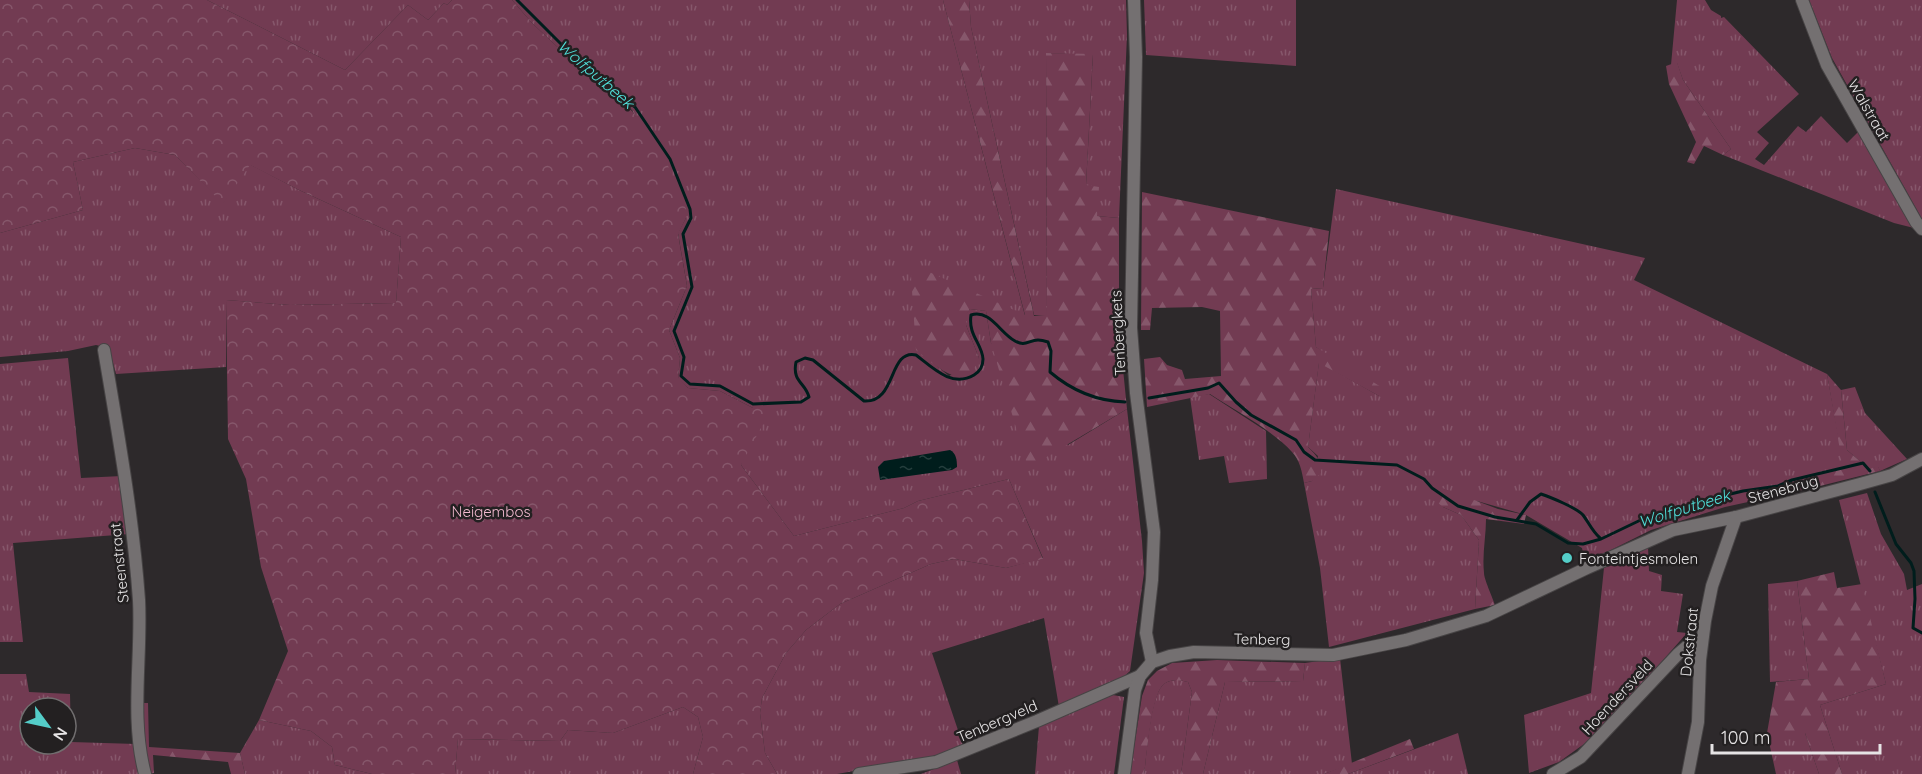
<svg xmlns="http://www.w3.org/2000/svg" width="1922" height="774" font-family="Quicksand,sans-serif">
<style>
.grass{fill:url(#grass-tufts);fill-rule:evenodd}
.forest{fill:url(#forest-firs)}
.park{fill:url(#park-crowns)}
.water{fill:url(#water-ripples)}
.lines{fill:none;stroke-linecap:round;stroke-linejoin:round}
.stream{stroke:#001d1c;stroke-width:3}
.minor-casing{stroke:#474445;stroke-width:14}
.minor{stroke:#747071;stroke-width:12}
.poi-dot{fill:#54cdc8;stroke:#232021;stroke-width:2}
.labels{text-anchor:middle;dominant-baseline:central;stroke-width:5;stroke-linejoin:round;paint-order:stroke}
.street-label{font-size:15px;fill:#e6e4e5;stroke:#232021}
.park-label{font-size:15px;fill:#f4bad0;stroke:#232021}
.poi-label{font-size:15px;fill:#e6e4e5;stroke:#232021;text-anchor:start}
.water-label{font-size:16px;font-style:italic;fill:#50e0da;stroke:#232021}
</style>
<defs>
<pattern id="grass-tufts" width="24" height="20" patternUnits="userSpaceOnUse" patternTransform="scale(1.5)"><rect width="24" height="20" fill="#723b52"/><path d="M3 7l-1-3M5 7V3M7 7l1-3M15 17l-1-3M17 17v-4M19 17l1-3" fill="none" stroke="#86576b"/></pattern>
<pattern id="forest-firs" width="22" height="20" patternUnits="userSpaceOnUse" patternTransform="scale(1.5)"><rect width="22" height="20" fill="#723b52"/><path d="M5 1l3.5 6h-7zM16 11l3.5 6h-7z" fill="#86576b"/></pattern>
<pattern id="park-crowns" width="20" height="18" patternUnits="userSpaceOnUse" patternTransform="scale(1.5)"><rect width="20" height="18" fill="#723b52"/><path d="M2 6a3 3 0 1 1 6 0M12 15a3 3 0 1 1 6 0" fill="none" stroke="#86576b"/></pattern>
<pattern id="water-ripples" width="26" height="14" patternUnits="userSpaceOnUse" patternTransform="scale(1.5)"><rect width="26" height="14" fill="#001d1c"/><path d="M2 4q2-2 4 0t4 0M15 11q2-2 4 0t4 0" fill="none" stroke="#253e3d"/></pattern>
</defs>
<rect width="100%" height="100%" fill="#2d292b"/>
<g class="grass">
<polygon points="207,0 452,0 447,5 444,3 428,20 408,5 345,70"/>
<polygon points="512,0 943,0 1025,316 918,268 916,349 949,376 979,358 966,325 965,315 970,309 986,311 991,343 1068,445 1127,409 1142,541 1144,573 1130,671 1120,680 1059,707 1044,618 932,653 964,748 921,759 837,774 777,774 765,753 760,713 762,698 786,653 806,630 840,604 931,564 954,559 1006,568 1043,558 1009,479 918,501 904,508 794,536 741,465 753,408 720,391 688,388 678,379 680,358 669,330 687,286 678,233 686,218 632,110 585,73 532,23"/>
<polygon points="969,0 1126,0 1127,35 1119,218 1097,216 1086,185 1093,55 1046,53 1047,316 1034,315 971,27"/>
<polygon points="1144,0 1296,0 1296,66 1146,55"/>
<polygon points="1677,0 1705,0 1711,10 1721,16 1721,18 1724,17 1799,94 1757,132 1769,143 1755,159 1764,165 1798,126 1806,132 1821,116 1847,143 1859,131 1914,228 1894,223 1723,155 1731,149 1683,80 1677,63 1671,65"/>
<polygon points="1809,0 1922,0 1922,219 1832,58"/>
<polygon points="135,148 175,155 223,203 249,164 299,190 401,237 396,303 290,305 226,300 226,367 116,374 109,348 96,345 68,351 0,357 0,233 83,210 73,162"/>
<polygon points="1336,189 1645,258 1634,280 1827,374 1844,468 1815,475 1816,487 1725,507 1651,530 1585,563 1582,548 1526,515 1477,501 1443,507 1461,515 1479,540 1475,609 1329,647 1320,568 1304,483 1312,481 1318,456 1308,447 1319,362 1381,397 1316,347 1311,289 1323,288"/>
<polygon points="68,358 81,478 122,476 129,534 13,543 23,642 0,642 0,364"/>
<polygon points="1855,387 1865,413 1907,459 1880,471 1878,467 1869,469 1847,450 1841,390"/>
<polygon points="1209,394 1266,431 1267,479 1229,483 1224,456 1199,460 1190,397"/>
<polygon points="1867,493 1881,534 1904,574 1907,590 1922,584 1922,774 1842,774 1820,705 1886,684 1839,500"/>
<polygon points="1648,547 1649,571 1662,575 1661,591 1683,594 1677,632 1687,633 1609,721 1584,744 1559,762 1529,773 1524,715 1591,693 1604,568"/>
<polygon points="1797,581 1809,679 1770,682 1768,584"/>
<polygon points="1340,658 1352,764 1324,774 1203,774 1225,682 1303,681 1305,663"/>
<path d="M0,674H26L29,692L70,694L71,742L136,744L141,774H0ZM30,708H66V744H30Z"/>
<path d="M1179,680L1188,682L1192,692L1181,774H1144C1147,754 1150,700 1162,686C1166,681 1172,680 1179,680Z"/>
<polygon points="1113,695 1124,697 1114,774 1035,774 1039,726"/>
<polygon points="683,707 698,717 703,737 693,774 455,774 458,739 560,741 568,730 613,733"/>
<polygon points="259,720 311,731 332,747 335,765 372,774 245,774 240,753"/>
<polygon points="1458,733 1468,774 1348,774"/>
<polygon points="1767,733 1805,733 1819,774 1776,774"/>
<polygon points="957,760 961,774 921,774"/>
</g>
<g class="forest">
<path d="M943,0H969L971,27L1034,316L1047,315L1046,53L1093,54L1086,185L1099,187L1097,216L1119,218V329L1127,409L1028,468L991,343L986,311L970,309L966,315V325L979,358C966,397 934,364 916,350L911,276L918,267L1025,315Z"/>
<polygon points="1677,62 1683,80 1731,149 1723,155 1704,146 1694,164 1687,162 1696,142 1669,84 1666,66"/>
<path d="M1142,192L1329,231L1323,288L1311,289L1316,347L1386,390L1381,397L1319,363L1308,447C1317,456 1321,460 1321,473L1312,481L1304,483C1302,472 1300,460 1292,452C1275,432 1233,409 1210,394L1147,407L1144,359L1160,357L1167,365L1182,370L1185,379L1221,376L1220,311L1202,307L1152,308L1150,330H1141Z"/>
<polygon points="1827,374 1841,390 1847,450 1869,469 1878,466 1880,471 1816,487 1815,475 1843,468"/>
<path d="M1437,486L1498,509L1526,515L1524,524L1486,519C1486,537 1482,554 1484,573C1484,579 1492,596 1495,605L1475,609L1479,540L1461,515L1443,507L1432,498Z"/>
<polygon points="1834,572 1837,588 1862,584 1886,684 1820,705 1842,774 1819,774 1805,733 1767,733 1776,682 1809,679 1797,581"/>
<path d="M1217,660L1305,663L1303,681L1225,682L1203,774H1181L1192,692L1188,682C1180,680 1169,678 1162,686C1151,699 1147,755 1144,774H1130L1142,696L1148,680L1157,671L1172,663Z"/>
<polygon points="142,703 148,703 149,747 240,753 245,774 231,774 228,762 153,755 154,773 149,774 146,762"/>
<polygon points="1410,739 1414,749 1348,774 1324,774"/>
</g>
<polygon class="park" points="0,0 207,0 345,70 408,5 428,20 444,3 447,5 452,0 512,0 532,23 585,73 632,111 666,161 686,209 686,218 678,234 687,286 669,330 680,358 678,378 688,388 720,391 753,408 771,409 741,465 794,536 904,508 918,501 1009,479 1043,559 1006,568 954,559 931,564 840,604 806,630 786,653 762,698 760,713 765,753 777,774 693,774 703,737 698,717 683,707 613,733 568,730 560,741 458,739 455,774 372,774 335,765 332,747 311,731 259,720 288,651 261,567 246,479 228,439 226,300 290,305 396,303 401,237 299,190 250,165 223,204 175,155 135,148 73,162 83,210 0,233"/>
<path class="water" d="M950,450C956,453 957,460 957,467L952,470L880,480L878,467L884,461Z"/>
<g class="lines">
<g class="stream">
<path d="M517,0L587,70L635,107L670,159L690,209L691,218L683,234L692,287L674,331L684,357L681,376L690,384L720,386L753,404L801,402L809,397C805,382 792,382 796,362L805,358L813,360L864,401C897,403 888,349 916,355C933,368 952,388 974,375C979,372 983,366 983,359C982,343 968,336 971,315C990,309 1000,333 1015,341C1025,347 1029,340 1038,340C1042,340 1045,341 1048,342L1051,351L1050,372C1071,390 1097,401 1125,402"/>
<polyline points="1149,398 1208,388 1219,383 1236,402 1251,415 1296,440 1304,452 1315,460 1397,465 1424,479 1432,488 1458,506 1495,517 1536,524 1568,543 1583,544 1601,539 1649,516 1680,509 1693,503 1743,491 1778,486 1792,480 1863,463 1870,471"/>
<polyline points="1875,492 1896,544 1911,563 1914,571 1915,599 1913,628 1922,633"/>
<path d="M1517,520L1530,502L1541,494C1550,497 1577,508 1583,515C1589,523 1592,531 1600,538"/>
</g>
<defs>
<g id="minor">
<polyline points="1134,0 1136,57 1131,328 1136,393 1154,532 1152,580 1146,633 1152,662"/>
<polyline points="1802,0 1827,65 1916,222 1922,229"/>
<path d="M104,350C118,433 133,516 139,600C142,657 130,718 145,774"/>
<polyline points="859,774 936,762 1037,721 1140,676"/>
<polyline points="1124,774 1135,690 1140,676 1152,662 1170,656 1194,652 1333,655 1406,640 1486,616 1587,568 1673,530 1736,517 1860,484 1892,475 1922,459"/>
<polyline points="1553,774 1581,757 1678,654 1692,642 1702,640"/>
<polyline points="1688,774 1698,722 1700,660 1705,621 1712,586 1736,517"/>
</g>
</defs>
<use href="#minor" class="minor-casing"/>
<use href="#minor" class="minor"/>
</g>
<circle class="poi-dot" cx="1567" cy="558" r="6"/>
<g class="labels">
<g class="street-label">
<text transform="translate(1869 110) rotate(60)">Walstraat</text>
<text transform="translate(1118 333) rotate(-93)">Tenbergkets</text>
<text transform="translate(1783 489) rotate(-15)">Stenebrug</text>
<text transform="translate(119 563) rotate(-96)">Steenstraat</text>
<text transform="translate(1262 639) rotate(1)">Tenberg</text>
<text transform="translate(1689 642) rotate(-84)">Dokstraat</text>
<text transform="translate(1617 697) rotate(-47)">Hoendersveld</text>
<text transform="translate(997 721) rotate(-23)">Tenbergveld</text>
</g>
<g class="park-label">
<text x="491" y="511">Neigembos</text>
</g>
<g class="poi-label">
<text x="1579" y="558">Fonteintjesmolen</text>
</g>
<g class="water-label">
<text transform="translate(596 74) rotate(41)">Wolfputbeek</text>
<text transform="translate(1684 508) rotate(-17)">Wolfputbeek</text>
</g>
</g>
<g transform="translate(48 726) rotate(123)"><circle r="28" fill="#232021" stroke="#716e6f" stroke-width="1.5"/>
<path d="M0-4.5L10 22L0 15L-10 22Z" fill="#54cdc8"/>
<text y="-9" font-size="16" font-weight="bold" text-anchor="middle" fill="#e6e4e5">N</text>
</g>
<path d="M1712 744v9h168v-9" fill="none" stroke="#e6e4e5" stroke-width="3"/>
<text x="1721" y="744" font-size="18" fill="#e6e4e5" stroke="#232021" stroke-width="4.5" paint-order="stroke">100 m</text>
</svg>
